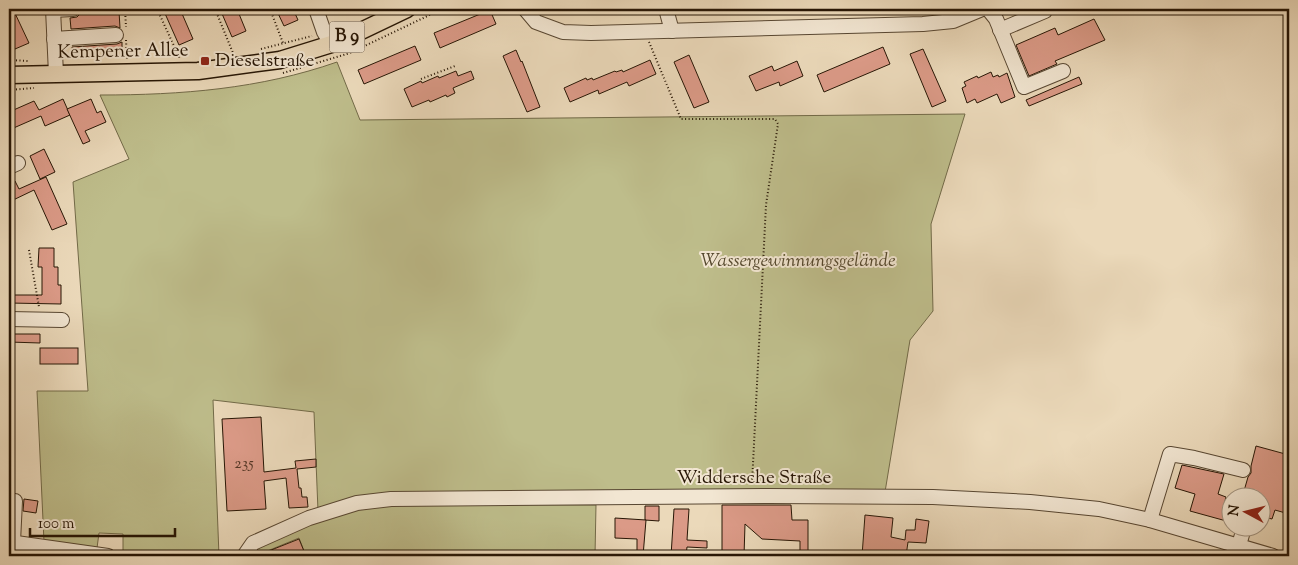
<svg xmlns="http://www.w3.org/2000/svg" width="1298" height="565" font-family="'Sorts Mill Goudy',serif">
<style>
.green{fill:#bebd8b;stroke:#726a48}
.building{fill:#db9a87;stroke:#271605}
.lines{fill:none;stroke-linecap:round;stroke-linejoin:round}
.minor-casing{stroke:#584732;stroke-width:16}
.major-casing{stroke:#271605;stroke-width:19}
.path{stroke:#271605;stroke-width:2;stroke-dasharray:1 2.5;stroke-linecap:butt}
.minor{stroke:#f2e6d2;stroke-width:14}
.major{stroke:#ebd9ba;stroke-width:16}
.poi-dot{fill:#8f2418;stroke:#f2e6d2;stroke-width:2}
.labels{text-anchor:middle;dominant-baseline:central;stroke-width:4;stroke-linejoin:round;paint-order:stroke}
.number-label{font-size:16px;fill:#543726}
.shield{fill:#f2e6d2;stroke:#645442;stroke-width:1}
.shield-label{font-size:18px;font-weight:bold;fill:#271605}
.street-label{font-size:19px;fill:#271605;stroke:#f2e6d2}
.poi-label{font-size:19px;fill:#271605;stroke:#f2e6d2;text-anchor:start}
.park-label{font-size:19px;font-style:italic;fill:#54482d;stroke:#f2e6d2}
</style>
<rect width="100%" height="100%" fill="#ebd9ba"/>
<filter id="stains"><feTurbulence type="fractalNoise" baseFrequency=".004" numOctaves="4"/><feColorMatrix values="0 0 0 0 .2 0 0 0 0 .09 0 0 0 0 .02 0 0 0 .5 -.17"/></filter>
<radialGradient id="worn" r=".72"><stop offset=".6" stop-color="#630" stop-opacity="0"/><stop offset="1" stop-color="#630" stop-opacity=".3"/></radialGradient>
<g class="green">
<path d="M337,62L360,120L965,114L931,224L933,311L910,340L885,492L398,494L318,511L314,412L213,400L219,556H167L123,551V534L99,533L97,548L44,542L37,391H88L73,182L129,159L100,95C181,95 260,89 337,62Z"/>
<polygon points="427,504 596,505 595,556 306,556 299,538 255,556 250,551 295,530 357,509 394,505"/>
</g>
<g class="building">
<polygon points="9,9 13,9 29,43 15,49 9,36"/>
<polygon points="163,9 180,9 193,39 179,45"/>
<polygon points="220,9 237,9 246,31 232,37"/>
<polygon points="276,9 293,9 298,20 284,26"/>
<polygon points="490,10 496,24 440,48 434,33"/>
<polygon points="119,11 120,28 115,26 71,29 70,18 77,17 80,14"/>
<polygon points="1094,19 1105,40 1055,61 1057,64 1029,76 1016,45 1055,28 1058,35"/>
<polygon points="122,42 122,49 73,52 72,47 117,44"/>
<polygon points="415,46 421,60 364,84 358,70"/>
<polygon points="883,47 890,64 824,92 817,75"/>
<polygon points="923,49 946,101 932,107 910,54"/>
<polygon points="516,50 521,62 522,61 540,107 527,112 503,56"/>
<polygon points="689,55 709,102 694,108 674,62"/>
<polygon points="650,60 656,74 629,86 627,82 599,94 598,90 570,102 564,88 586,78 587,80 592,78 593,80 615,71 616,72 622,70 623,72"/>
<polygon points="797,61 803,76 780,86 779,82 756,91 749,76 772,66 774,71"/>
<polygon points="456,71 458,76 471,71 474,79 453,88 455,93 447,97 446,95 430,102 429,100 412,107 404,89 421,81 422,83 438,76 439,78"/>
<polygon points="991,72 993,77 998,75 999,77 1007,73 1015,97 1001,103 997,94 977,103 975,99 967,103 962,88 966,86 964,82 977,76 978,78"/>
<polygon points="1079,77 1082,84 1029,106 1026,100"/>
<polygon points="63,99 70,115 45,126 41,116 9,130 9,112 34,101 39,110"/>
<polygon points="91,99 97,113 101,111 106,122 85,131 90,141 83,144 67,109"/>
<polygon points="44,149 55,172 40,179 30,156"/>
<polygon points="46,177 67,224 52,230 34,190 9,202 9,184 15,181 19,189"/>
<polygon points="39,248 54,248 54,267 58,267 58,285 61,285 61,304 9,303 9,295 42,295 42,267 38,267"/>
<polygon points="9,334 40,334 40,343 9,342"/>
<rect x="40" y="348" width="38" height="16"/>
<polygon points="261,417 264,472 296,468 295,461 316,459 316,467 297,469 299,488 301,488 302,497 307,497 308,507 289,508 286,478 264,481 266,509 227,511 222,419"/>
<polygon points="1256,446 1289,455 1289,514 1275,510 1272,519 1260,516 1260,498 1242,498 1248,477 1251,473 1251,466"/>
<polygon points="1182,465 1224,474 1218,494 1226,497 1225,501 1230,503 1230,522 1190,511 1195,494 1175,488"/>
<polygon points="24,499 38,501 36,513 23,511"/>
<polygon points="722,505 791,505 792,520 808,520 808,556 800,556 800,541 762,539 745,524 744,556 722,556"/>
<polygon points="645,506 659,506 659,521 645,520"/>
<polygon points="674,509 689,509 687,540 707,541 707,548 687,547 686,556 671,556"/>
<polygon points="865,515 893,518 891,537 905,540 906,530 915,530 916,519 929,521 926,543 908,542 906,556 862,556"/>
<polygon points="615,518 646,520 643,556 637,556 637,539 615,538"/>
<polygon points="299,539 306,556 256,556"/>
</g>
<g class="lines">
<defs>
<g id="minor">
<polyline points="53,9 56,74"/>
<polyline points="316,9 324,32 331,44"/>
<polyline points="525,9 536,22 563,32 591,33 923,24 953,21 982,9"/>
<polyline points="666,9 672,31"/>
<polyline points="988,9 996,19 1024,87 1063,71"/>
<polyline points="53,10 73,9"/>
<polyline points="1000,30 1045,11"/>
<polyline points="54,39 116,35"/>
<polyline points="9,167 18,163"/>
<polyline points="9,319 62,320"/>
<polyline points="9,501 15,501 13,542"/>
<polyline points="1150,520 1170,454 1194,458 1243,470"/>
<polyline points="9,542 108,556"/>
<polyline points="1239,545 1244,528"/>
<polyline points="244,556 253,543 309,518 357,503 391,499 770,496 933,497 1030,502 1099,509 1150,520 1273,556"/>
</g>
<polyline id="major" points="9,75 198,71 280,60 338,42 407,9"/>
</defs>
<use href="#minor" class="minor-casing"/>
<use href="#major" class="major-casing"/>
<g class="path">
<polyline points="125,9 126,27"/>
<polyline points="157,9 180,59"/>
<polyline points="215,9 233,53"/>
<polyline points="270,9 283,43"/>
<polyline points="335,27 345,23"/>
<polyline points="126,40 127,60"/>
<polyline points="649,42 681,119 775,119 778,124 766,205 752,484"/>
<polyline points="261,49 312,36"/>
<polyline points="9,60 28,61"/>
<polyline points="283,73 350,53 442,9"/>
<polyline points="421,79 455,66"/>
<polyline points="9,90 34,88"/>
<polyline points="29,250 39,307"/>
</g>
<use href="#minor" class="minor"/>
<use href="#major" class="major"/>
</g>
<rect class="poi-dot" x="200" y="56" width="10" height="10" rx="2.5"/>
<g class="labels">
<g class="number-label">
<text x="244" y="464">235</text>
</g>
<rect class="shield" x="329.5" y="21.5" width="35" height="31" rx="4"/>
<g class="shield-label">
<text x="347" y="37">B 9</text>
</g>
<g class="street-label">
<text transform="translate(123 52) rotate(-1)">Kempener Allee</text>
<text x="754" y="478">Widdersche Straße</text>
</g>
<g class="poi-label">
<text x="215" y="61">Dieselstraße</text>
</g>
<g class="park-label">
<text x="798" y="261">Wassergewinnungsgelände</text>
</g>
</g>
<rect width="1298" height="565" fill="none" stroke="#ebd9ba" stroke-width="30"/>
<rect x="10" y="10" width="1278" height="545" fill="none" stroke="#271605" stroke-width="2.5"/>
<rect x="15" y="15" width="1268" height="535" fill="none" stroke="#271605"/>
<g transform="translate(1246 512) rotate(277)"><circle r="24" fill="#f2e6d2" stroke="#a19380"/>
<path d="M0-4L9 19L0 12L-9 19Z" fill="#8f2418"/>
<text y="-8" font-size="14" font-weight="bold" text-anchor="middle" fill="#271605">N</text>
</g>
<path d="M30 528v8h145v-8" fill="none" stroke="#271605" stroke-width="2.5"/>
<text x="38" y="528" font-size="15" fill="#271605" stroke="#f2e6d2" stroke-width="4" paint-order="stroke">100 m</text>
<rect width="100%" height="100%" filter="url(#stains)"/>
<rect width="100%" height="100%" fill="url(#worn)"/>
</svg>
